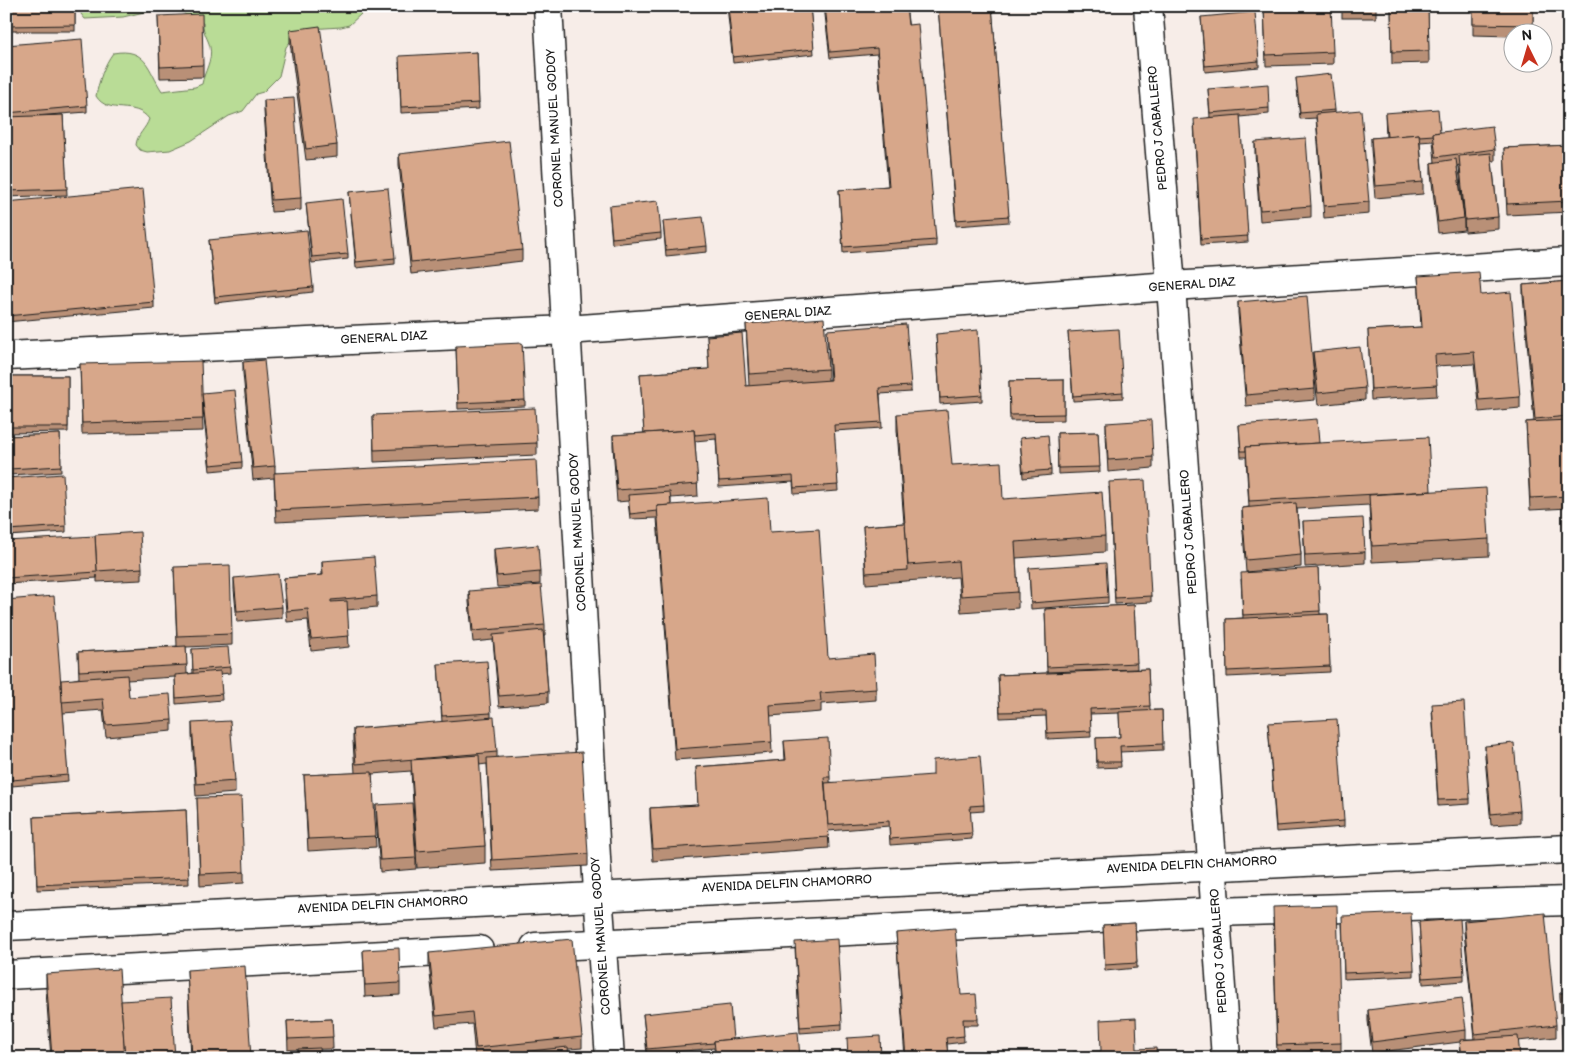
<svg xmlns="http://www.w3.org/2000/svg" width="1575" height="1064" font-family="'Balsamiq Sans',sans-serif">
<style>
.green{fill:#b9dc96;stroke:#6a7c59}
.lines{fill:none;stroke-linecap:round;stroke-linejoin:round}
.minor-casing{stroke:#1c1c1c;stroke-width:31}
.minor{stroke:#fff;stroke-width:28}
.wall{fill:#b99077;stroke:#1c1c1c;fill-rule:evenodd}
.building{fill:#d7a78a;stroke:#1c1c1c}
.labels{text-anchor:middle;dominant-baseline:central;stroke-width:4.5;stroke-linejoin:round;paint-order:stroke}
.street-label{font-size:12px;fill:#1c1c1c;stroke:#fff}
</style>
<rect width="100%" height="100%" fill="#f7ede8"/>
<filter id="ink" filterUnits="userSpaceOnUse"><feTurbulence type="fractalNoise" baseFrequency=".02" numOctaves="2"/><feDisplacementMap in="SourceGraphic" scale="10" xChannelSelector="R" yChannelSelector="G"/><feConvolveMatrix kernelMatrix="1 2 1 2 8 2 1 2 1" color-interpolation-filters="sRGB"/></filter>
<g filter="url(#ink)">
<path class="green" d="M81,6H360L361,14L349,25L341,27L309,29L290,42L286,47L279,76L263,92L256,94L243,111L229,116L191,141L170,150L147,152L140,150L136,145C137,134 146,129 149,119C135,100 108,116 96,96C99,81 104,65 113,53C147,47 148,70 162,91L195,87L202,84C204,72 213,60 210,47C208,38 203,34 203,23L195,22L184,13L161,8L123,17L85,19L81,14Z"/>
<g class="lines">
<defs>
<g id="minor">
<polyline points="548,6 598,893 610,1058"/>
<polyline points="1148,6 1171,286 1226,1058"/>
<polyline points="6,356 567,330 1171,286 1569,262"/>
<path d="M6,926C527,897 1048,870 1569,849"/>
<polyline points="535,947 1216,912 1569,901"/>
<polyline points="6,975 479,950"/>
</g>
</defs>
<use href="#minor" class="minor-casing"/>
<use href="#minor" class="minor"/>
</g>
<g class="wall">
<rect x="6" y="6" width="69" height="25"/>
<polygon points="727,6 810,6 814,54 733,63"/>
<polygon points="824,6 906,6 936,240 936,246 843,253 839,190 888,186 877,54 830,58"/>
<polygon points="938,6 992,6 1009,222 956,226"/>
<polygon points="1205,6 1250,6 1250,10 1206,12"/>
<rect x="1342" y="6" width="34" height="12"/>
<polygon points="1391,6 1428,6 1429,63 1392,64"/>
<polygon points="1448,6 1533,6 1533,32 1512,32 1512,36 1473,35 1473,7 1449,7"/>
<polygon points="1264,7 1333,52 1333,64 1266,66"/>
<polygon points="158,16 203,65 203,77 160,78"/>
<polygon points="1201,17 1259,61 1259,67 1205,72"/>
<polygon points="290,30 337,145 337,157 306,160 290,42"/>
<polygon points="6,45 87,106 87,112 35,116 63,115 67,195 6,197"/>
<polygon points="477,52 479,109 401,113 399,62"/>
<polygon points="1296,78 1335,110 1335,112 1369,202 1369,214 1324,218 1316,118 1300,119"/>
<polygon points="1208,89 1269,108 1269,114 1240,117 1248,242 1201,245 1194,124 1210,117"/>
<polygon points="264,100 301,198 301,210 271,212 264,111"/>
<path d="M1385,113L1440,132L1495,149V161H1492L1498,217V229L1465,232L1464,219V230L1438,233L1431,174V163L1435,162L1433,141L1420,142L1423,182V194L1375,198L1371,149V138L1386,137ZM1459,165V167L1464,217L1457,166Z"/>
<polygon points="1255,142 1311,206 1311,217 1260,221 1255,153"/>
<polygon points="1569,145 1569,212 1507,215 1504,148"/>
<polygon points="399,154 522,250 522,261 411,274 399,165"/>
<polygon points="349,192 395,258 395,264 356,268"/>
<polygon points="6,202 154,302 154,308 6,322"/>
<polygon points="306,203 348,254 348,259 312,263"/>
<polygon points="609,206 661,233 661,239 612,244"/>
<polygon points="663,221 707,246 707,252 666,256"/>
<polygon points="209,240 313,287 313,292 215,303"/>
<polygon points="1418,276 1481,295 1520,397 1520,408 1479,412 1474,364 1435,366 1437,396 1371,400 1368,330 1421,327"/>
<polygon points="1569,281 1569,508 1530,510 1526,422 1534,421 1523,296 1523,285"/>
<polygon points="1238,302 1315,389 1315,400 1246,406 1238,313"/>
<polygon points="746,324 828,369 828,380 830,380 827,330 911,386 911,392 880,394 882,428 834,431 838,491 794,494 793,482 719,487 716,439 695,441 698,496 671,498 671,505 770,532 828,658 876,689 876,700 821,704 821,712 770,716 772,753 675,760 657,518 630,519 628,501 617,502 613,446 613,435 644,433 640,374 709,369 707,336 746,386 749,386"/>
<polygon points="1068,332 1123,392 1123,398 1073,401"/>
<polygon points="936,334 982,395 982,401 940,404"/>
<polygon points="456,346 525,400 525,406 458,409"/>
<polygon points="1313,352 1365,388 1365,400 1318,405 1313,363"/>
<polygon points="243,362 275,466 275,473 538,497 538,509 276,522 274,478 253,480 243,373"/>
<polygon points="80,364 202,393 242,462 242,468 210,471 202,401 203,431 82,434"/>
<polygon points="6,376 68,376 68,432 6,433"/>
<polygon points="1064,380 1064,420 1010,421 1009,381"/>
<polygon points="897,414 952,465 1003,499 1105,536 1105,552 1016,558 1018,592 1018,608 961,612 958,577 866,584 863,526 904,523 897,430"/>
<polygon points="373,415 537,443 537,455 374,462"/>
<polygon points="1106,423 1153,457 1153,468 1108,472 1106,434"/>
<polygon points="1239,425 1319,443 1431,491 1489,539 1489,556 1372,562 1369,505 1297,509 1301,555 1301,567 1246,572 1242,519 1242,508 1249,507 1246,457 1241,457"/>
<polygon points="1098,432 1100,472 1058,474 1057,433"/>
<polygon points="60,434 61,472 9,475 7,436"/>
<polygon points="1020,438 1051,470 1051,475 1023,478"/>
<polygon points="6,478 66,526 66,532 8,536 6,509"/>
<polygon points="1109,487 1151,596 1151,602 1115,604"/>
<polygon points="1303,521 1365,552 1365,563 1305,567"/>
<polygon points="6,541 142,568 142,580 97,582 97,575 97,578 6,584"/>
<polygon points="494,549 540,572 540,584 497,587 494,560"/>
<polygon points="322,561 377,596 377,607 347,610 349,647 311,651 308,620 287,622 284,590 284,578 322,575"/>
<polygon points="174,567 232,634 232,645 186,647 187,674 193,673 192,649 230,667 230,673 220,674 222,700 176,704 175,677 127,680 129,697 172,720 172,731 106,737 103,710 63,713 68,781 12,786 6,708 6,600 61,682 79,678 78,652 177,646"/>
<polygon points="1029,568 1108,597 1108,603 1031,609"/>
<polygon points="1318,568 1320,614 1328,614 1330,672 1227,677 1226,619 1243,618 1241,579"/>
<polygon points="234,578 282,607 282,618 237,622 234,589"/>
<polygon points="469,591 545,625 545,636 544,636 548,692 548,703 499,707 493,640 473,642 469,602"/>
<polygon points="1134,605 1137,669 1047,672 1045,609"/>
<polygon points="438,664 491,713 491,717 497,752 497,757 588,854 588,866 492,871 487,764 479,765 485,846 485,863 417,868 411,771 372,774 376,847 308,851 304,775 355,773 353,741 353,729 442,722"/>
<polygon points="1148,669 1150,710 1162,710 1163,750 1120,752 1121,767 1097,768 1096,738 1120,737 1119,713 1090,714 1091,737 1047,739 1046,716 1000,718 998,675"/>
<polygon points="1432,710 1470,799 1470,804 1438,806"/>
<polygon points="192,723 235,781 235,793 196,796 192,735"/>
<polygon points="1268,723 1344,821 1344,827 1276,832"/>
<polygon points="784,741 830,777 830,782 984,805 984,811 970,812 972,839 890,845 889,826 828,831 829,848 653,861 650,819 650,808 698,805 696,767 785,760"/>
<polygon points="1485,746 1520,811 1520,823 1491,825 1485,757"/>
<polygon points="197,798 244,872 244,883 200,886"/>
<polygon points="376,805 416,858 416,869 380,872 376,817"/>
<polygon points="186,810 189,884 37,890 34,817"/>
<polygon points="1273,918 1341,1043 1341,1054 1312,1055 1277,1055"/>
<polygon points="1464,921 1556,1025 1556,1037 1518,1041 1520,1058 1461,1058 1460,1042 1372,1053 1368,1021 1368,1010 1466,1030 1466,1039 1475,1039 1464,932"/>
<polygon points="1342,922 1414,970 1414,976 1344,979"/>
<polygon points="1419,922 1464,975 1464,981 1423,984"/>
<polygon points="1135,923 1137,968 1105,971 1103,925"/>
<polygon points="896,933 961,995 978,1019 978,1025 963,1025 964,1042 947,1044 948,1058 905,1058"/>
<polygon points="795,948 842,1024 842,1030 800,1033"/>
<polygon points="363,950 400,983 400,995 365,997"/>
<polygon points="429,953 582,1037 582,1048 475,1057 472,1024 436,1027 429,965"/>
<polygon points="187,970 251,1058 191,1058"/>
<polygon points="46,974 121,1001 175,1058 51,1058 46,991"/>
<polygon points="1560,993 1569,993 1569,1058 1563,1058"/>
<polygon points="643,1014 733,1039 800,1058 715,1058 714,1048 647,1055"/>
<polygon points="332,1019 333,1049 288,1050 287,1021"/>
</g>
<g class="building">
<polygon points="6,6 75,6 75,25 6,26"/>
<polygon points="728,6 810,6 814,49 733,57"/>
<polygon points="825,6 906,6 908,25 918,24 936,240 843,247 839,190 889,186 877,48 830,52"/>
<polygon points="938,6 992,6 1009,216 956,220"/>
<polygon points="1331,6 1333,52 1266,55 1264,7"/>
<polygon points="1391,6 1428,6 1429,51 1392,52"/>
<polygon points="1473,6 1533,6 1533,25 1473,24"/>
<polygon points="1255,12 1259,61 1205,66 1201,17"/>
<polygon points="202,14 203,65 160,67 158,16"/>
<polygon points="320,26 337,145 306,149 290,30"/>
<polygon points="82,39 87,106 6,113 6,45"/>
<polygon points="477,52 479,103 401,107 399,56"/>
<polygon points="1331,74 1335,110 1300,113 1296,78"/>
<polygon points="1268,84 1269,108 1210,113 1208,89"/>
<polygon points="294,98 301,198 271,200 264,100"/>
<polygon points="1438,109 1440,132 1433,133 1434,135 1419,136 1419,134 1387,137 1385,113"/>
<polygon points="1361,110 1369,202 1324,206 1316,114"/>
<polygon points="63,115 67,189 6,191 6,117"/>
<polygon points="1240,115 1248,236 1201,239 1194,119"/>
<polygon points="1492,126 1495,149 1436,157 1433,133"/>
<polygon points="1419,134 1423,182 1375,186 1371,138"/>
<polygon points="1306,138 1311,206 1260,210 1255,142"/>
<polygon points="509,141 522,250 411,262 399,154"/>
<polygon points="1569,145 1569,201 1507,204 1504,148"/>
<polygon points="1491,153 1498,217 1465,220 1459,156"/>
<polygon points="1456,159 1464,218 1438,222 1431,163"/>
<polygon points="388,188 395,258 356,262 349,192"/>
<polygon points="143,189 154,302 6,316 6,202"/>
<polygon points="342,199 348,254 312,257 306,203"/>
<polygon points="658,201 661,233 612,238 609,206"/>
<polygon points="703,217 707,246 666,250 663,221"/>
<polygon points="307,230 313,287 215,297 209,240"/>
<polygon points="1479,272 1481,295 1511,292 1520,397 1479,400 1474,352 1435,355 1437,385 1371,389 1368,330 1422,327 1418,276"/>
<polygon points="1569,281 1569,416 1535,419 1523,285"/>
<polygon points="1307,296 1315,389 1246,395 1238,302"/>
<polygon points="824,318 828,369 749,374 746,324"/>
<polygon points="906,324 911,386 879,388 882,422 834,425 838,485 794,488 793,476 719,481 716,433 695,435 694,430 644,433 640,374 709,369 707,336 742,333 746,386 831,380 827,330"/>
<polygon points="1119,329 1123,392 1073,396 1068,332"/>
<polygon points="978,330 982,395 940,398 936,334"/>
<polygon points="522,343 525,400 458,403 456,346"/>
<polygon points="1360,347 1365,388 1318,393 1313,352"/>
<polygon points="264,360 275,466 253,468 243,362"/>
<polygon points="201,361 203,419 82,423 80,364"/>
<rect x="6" y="376" width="62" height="51"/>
<polygon points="1064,380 1064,414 1010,415 1009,381"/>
<polygon points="235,390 242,462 210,465 202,393"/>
<polygon points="535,408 537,443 374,450 373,415"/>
<polygon points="947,410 952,465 1001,462 1003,499 1102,492 1105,536 1015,542 1018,592 961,596 958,561 908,565 897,414"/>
<polygon points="1317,419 1319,443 1246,447 1246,451 1241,451 1239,425"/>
<polygon points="1151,420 1153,457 1108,460 1106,423"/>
<polygon points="1569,420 1569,496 1530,498 1526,422"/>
<polygon points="694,430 698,484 617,490 613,435"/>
<polygon points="1098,432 1100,467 1058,468 1057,433"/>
<polygon points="60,434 61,466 9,469 7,436"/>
<polygon points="1048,435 1051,470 1023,472 1020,438"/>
<polygon points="1428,437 1431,491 1249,501 1246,447"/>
<polygon points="536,460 538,497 276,510 274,473"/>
<polygon points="63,474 66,526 8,530 6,503 6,478"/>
<polygon points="1145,480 1151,596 1115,598 1109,482"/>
<polygon points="1486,488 1489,539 1372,546 1369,495"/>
<polygon points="670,492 671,505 657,506 657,511 630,514 628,495"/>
<polygon points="768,498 770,532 819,529 828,658 874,654 876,689 820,693 821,701 770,705 772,742 675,749 657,506"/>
<polygon points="1296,503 1301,555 1246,560 1242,508"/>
<polygon points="1363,518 1365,552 1305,555 1303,521"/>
<polygon points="905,523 908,570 866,573 863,526"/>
<polygon points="140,532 142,568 97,571 95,535"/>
<polygon points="95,536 97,572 6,578 6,541"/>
<polygon points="538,545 540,572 497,576 494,549"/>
<polygon points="374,557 377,596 331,600 331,602 347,601 349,636 311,639 308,609 287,611 284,578 323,575 322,561"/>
<polygon points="1106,563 1108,597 1031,603 1029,568"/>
<polygon points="230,565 232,634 177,636 174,567"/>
<polygon points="1318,568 1320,611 1243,615 1241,573"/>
<polygon points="278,574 282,607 237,611 234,578"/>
<polygon points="541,585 545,625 473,631 469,591"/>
<polygon points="54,596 68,775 12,780 6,702 6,600"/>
<polygon points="1134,605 1137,663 1047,667 1045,609"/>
<polygon points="1328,614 1330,666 1227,671 1226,619"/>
<polygon points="543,630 548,692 499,696 493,635"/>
<polygon points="186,646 187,665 79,671 78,652"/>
<polygon points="228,647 230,667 193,670 192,649"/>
<polygon points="487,661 491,713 442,716 438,664"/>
<polygon points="1148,669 1150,706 1090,709 1091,731 1047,733 1046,711 1000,712 998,675"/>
<polygon points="220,671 222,694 176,698 175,675"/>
<polygon points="127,675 129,697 170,694 172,720 106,725 103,699 62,702 61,680"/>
<polygon points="1464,702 1470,799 1438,800 1432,704"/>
<polygon points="1162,710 1163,744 1120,746 1121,762 1097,762 1096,738 1120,737 1119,712"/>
<polygon points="494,717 497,752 356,764 353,729"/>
<polygon points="1337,719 1344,821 1276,826 1268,723"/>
<polygon points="230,721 235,781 196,784 192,723"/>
<polygon points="828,738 830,777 824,777 829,837 653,849 650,808 698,805 696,767 786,760 784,741"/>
<polygon points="1514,743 1520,811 1491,814 1485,746"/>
<polygon points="582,752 588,854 492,860 487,758"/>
<polygon points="479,755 485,846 417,851 411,760"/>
<polygon points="980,756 984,805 970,806 972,833 890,839 889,821 828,825 825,783 933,775 933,760"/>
<polygon points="372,772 376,836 308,839 304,775"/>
<polygon points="241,797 244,872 200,874 197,798"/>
<polygon points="412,803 416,858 380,860 376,805"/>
<polygon points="186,810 189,878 37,885 34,817"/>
<polygon points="1337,905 1341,1043 1277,1045 1273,907"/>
<polygon points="1411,913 1414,970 1344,973 1342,916"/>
<polygon points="1545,913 1556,1025 1475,1034 1464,921"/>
<polygon points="1460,919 1464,975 1423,978 1419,922"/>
<polygon points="1135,923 1137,963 1105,965 1103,925"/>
<polygon points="955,928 961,995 976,994 978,1019 963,1019 964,1036 946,1038 948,1055 930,1057 930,1058 906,1058 896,933"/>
<polygon points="572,939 582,1037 476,1048 472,1012 436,1016 429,953"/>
<polygon points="837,939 842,1024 800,1027 795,942"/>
<polygon points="399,948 400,983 365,985 363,950"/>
<polygon points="245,966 251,1058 192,1058 187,970"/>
<polygon points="119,969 125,1058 52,1058 46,974"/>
<polygon points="1560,993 1569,993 1569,1046 1563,1046"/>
<polygon points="171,998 175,1058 125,1058 121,1001"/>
<polygon points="1462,998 1466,1030 1372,1042 1368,1010"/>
<polygon points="730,1005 733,1039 714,1041 714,1043 647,1049 643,1014"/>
<polygon points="1136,1018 1137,1049 1156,1048 1157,1058 1073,1058 1073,1052 1101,1051 1100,1020"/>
<polygon points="332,1019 333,1037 288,1039 287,1021"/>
<polygon points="798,1032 800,1058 716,1058 714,1041"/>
<polygon points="880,1036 881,1058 848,1058 847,1038"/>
<polygon points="1518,1036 1520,1058 1462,1058 1460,1040"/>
<polygon points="568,1047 569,1058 464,1058"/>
<polygon points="320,1048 321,1058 299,1058 298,1049"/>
<polygon points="1312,1051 1312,1058 1276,1058 1275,1055"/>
</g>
</g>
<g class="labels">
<g class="street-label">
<text transform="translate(555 128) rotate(-93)">CORONEL MANUEL GODOY</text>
<text transform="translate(1158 128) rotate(-95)">PEDRO J CABALLERO</text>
<text transform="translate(1192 285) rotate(-4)">GENERAL DIAZ</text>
<text transform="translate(788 314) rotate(-4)">GENERAL DIAZ</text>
<text transform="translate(384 338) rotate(-3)">GENERAL DIAZ</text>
<text transform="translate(578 532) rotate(-93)">CORONEL MANUEL GODOY</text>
<text transform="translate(1189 532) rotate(-94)">PEDRO J CABALLERO</text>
<text transform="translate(1192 865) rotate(-3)">AVENIDA DELFIN CHAMORRO</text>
<text transform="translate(787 884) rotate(-3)">AVENIDA DELFIN CHAMORRO</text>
<text transform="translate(383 905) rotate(-3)">AVENIDA DELFIN CHAMORRO</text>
<text transform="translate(601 936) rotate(-94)">CORONEL MANUEL GODOY</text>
<text transform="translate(1219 951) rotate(-94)">PEDRO J CABALLERO</text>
</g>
</g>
<rect width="1575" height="1064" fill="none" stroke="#fff" stroke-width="25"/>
<rect x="12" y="12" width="1550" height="1039" fill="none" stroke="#1c1c1c" stroke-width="2" filter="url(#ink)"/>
<g transform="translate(1528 48) rotate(355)"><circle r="24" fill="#ffffff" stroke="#a4a4a4"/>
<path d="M0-4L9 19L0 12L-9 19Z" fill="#c8321e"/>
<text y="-8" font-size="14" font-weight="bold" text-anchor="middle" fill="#1c1c1c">N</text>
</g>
</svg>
